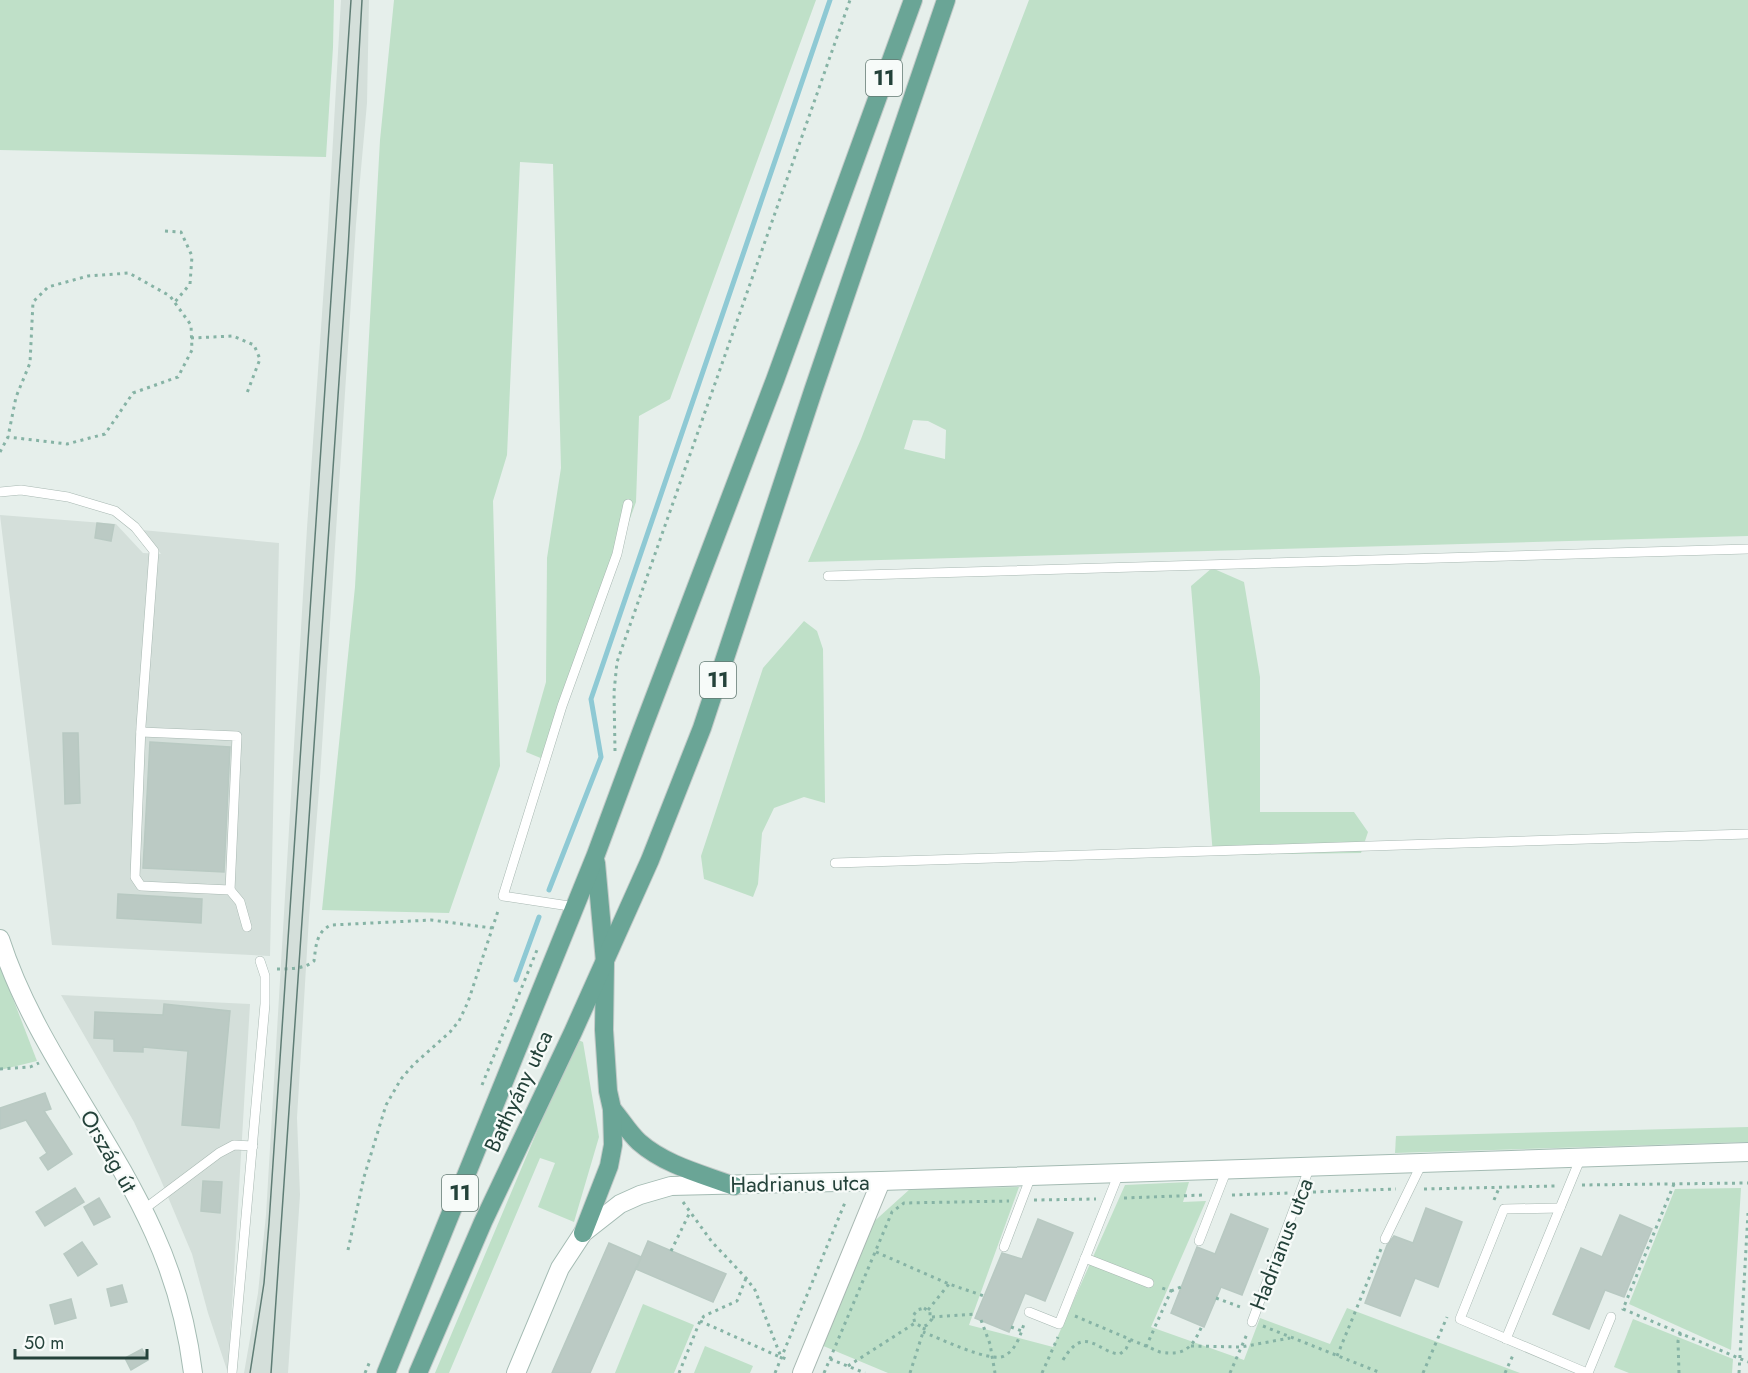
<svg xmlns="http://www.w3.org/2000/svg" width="1748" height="1373" font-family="Jost,sans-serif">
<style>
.built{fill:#d4dfda}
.green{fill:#bfe0c8;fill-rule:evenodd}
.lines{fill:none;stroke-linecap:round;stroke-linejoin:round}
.stream{stroke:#8ec9d4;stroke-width:5}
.building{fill:#bbcac4;stroke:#b8c9c2;stroke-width:1.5}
.lane-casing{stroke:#a8b8b2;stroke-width:10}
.street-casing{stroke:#a8b8b2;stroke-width:20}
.secondary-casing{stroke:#a4bbb3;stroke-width:20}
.primary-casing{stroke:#c2cac8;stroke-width:20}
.path{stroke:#86b3a5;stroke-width:3;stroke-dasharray:3 4.5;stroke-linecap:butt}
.lane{stroke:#fff;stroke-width:9}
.street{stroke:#fff;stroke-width:18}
.secondary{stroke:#fff;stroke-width:18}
.primary{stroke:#6aa596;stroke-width:18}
.tram{stroke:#5f7d75;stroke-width:1.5}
.labels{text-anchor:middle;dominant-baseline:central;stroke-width:4.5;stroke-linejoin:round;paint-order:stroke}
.shield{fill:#f7fbf9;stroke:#637a73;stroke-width:1.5}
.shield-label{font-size:21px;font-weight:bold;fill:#24423a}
.street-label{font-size:22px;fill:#24423a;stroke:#f7fbf9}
</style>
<rect width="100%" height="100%" fill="#e6efeb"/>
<g class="built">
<polygon points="341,0 369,0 367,103 356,224 320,777 309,917 297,1118 300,1195 288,1373 244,1373 258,1293 266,1215 307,528 328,228"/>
<polygon points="0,515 116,524 143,553 161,554 142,530 279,543 270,956 52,945"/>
<polygon points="61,995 250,1004 228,1373 208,1313 192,1254 160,1178 134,1122"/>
</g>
<g class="green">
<polygon points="0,0 334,0 333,47 326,157 0,150"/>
<polygon points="394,0 816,0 670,399 639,416 636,502 543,759 526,752 546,682 547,558 561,468 553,164 520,162 507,455 493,501 500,766 449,913 322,910 355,587 380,140"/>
<path d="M1029,0H1748V536L808,562L861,439ZM913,420L928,421L946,430L945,459L904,449Z"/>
<polygon points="1212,568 1244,582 1260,677 1260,812 1354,812 1368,832 1361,853 1213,855 1191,586"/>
<polygon points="804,621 817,631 823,649 825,803 804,797 774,808 762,833 758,884 753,897 704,879 701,856 763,668"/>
<polygon points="0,965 37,1061 0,1070"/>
<polygon points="576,1039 583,1042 599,1137 574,1222 538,1207 555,1163 540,1158 449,1373 435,1373"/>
<polygon points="1748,1127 1748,1142 1395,1153 1396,1136"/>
<polygon points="1189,1182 1183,1202 1206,1201 1151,1327 1244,1360 1260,1318 1330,1344 1347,1308 1520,1373 888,1373 821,1345 869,1226 910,1189 1019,1187 969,1325 1053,1347 1125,1185"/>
<polygon points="1741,1188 1731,1350 1629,1304 1675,1189"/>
<polygon points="643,1304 694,1325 674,1373 615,1373"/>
<polygon points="1633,1319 1733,1359 1732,1373 1629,1373 1614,1367"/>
<polygon points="705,1346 753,1366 750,1373 694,1373"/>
</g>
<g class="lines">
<g class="stream">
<polyline points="549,890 601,757 591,699 830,0"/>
<polyline points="516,980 539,917"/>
</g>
</g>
<g class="building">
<polygon points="97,523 114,525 111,541 95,538"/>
<polygon points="63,733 78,733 80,803 65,804"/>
<polygon points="150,742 230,747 224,872 143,868"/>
<polygon points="118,894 202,899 201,923 117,918"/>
<polygon points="164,1004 230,1011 219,1128 182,1125 188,1051 143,1047 143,1052 114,1051 114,1039 94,1038 95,1012 163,1015"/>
<polygon points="45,1093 51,1109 44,1111 72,1154 48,1170 40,1158 47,1153 26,1120 0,1129 0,1108"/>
<polygon points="203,1181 222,1182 220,1213 201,1211"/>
<polygon points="75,1188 84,1202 45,1226 36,1212"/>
<polygon points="99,1198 110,1217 94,1225 84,1207"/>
<polygon points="1426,1208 1462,1222 1438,1287 1415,1278 1400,1316 1365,1303 1387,1245 1394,1236 1413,1243"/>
<polygon points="1231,1214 1268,1229 1242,1295 1221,1287 1204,1327 1171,1313 1197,1247 1215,1254"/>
<polygon points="1620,1215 1652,1229 1624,1297 1605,1290 1589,1329 1553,1314 1581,1248 1602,1257"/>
<polygon points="1038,1219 1073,1233 1045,1301 1025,1293 1009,1332 975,1318 1002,1253 1022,1259"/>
<polygon points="648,1241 726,1274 713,1302 636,1269"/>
<polygon points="82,1242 97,1264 78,1276 64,1254"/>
<polygon points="609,1243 641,1257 590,1373 552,1373"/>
<polygon points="122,1285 127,1302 111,1306 107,1289"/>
<polygon points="71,1299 76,1318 55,1324 50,1305"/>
<polygon points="142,1349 148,1360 131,1370 125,1358"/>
</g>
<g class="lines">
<defs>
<g id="lane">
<polyline points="0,492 21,490 68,497 115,511 135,527 154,551 141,726 135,877 141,886 230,890 240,902 247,927"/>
<polyline points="828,576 1748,549"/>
<polyline points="141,732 237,736 230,890"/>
<polyline points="835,863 1748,834"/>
<polyline points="576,907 503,896 562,706 617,554 628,504"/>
<polyline points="1560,1208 1504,1209 1460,1319 1587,1373"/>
<polyline points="143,1210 219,1153 234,1145 253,1146"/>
<polyline points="1385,1239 1422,1163"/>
<polyline points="1199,1241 1227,1169"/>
<polyline points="1004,1247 1031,1176"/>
<polyline points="1085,1258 1149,1283"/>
<polyline points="1029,1312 1059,1324 1119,1173"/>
<polyline points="1252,1322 1310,1166"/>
<polyline points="1506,1339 1581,1157"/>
<polyline points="232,1373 265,1004 265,976 260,961"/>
<polyline points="1588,1373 1611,1317"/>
</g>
<polyline id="street" points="802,1373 881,1181"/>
<g id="secondary">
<path d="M0,939C34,1045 109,1132 154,1233C174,1277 187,1325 193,1373"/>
<polyline points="516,1373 560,1268 583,1233 620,1204 640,1195 671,1186 881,1181 1748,1152"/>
</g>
<g id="primary">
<path d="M612,1109C621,1119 629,1133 639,1142C665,1165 702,1174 734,1186"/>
<polyline points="583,1233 609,1166 613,1145 612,1109 608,1091 604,1030 605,962 596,863"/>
<polyline points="386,1373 595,857 642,730 775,380 913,0"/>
<polyline points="418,1373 483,1222 573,1032 650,860 702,728 813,391 946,0"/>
</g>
</defs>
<use href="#lane" class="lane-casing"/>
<use href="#street" class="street-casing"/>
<use href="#secondary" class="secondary-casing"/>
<use href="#primary" class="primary-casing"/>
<g class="path">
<polyline points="165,231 181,232 192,256 190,284 174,303"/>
<polyline points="191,338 233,336 254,345 260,359 247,393"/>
<polyline points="0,452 8,437 16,397 30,363 33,302 48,287 88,276 129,273 170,296 191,325 192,350 178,377 133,393 105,434 67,444 8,437"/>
<polyline points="615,751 614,692 617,662 850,0"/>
<path d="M277,969C290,969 304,969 314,961C316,946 316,932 331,925L431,920L492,928"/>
<polyline points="0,1069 30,1067 39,1063"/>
<polyline points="482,1085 537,950"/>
<polyline points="1674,1184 1623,1309 1748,1362"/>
<polyline points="1582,1185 1748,1183"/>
<polyline points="1424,1189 1555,1186"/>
<polyline points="1313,1192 1396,1189"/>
<polyline points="1232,1195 1288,1193"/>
<polyline points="1124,1198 1204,1195"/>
<polyline points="1034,1200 1096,1199"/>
<polyline points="1494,1200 1499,1188"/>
<polyline points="683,1202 712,1242 746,1278 755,1290 781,1357 789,1360"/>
<polyline points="348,1250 364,1177 386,1105 401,1079 414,1064 450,1032 459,1021 468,1002 499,908"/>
<polyline points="671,1251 690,1212"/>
<polyline points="876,1252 949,1284 984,1296"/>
<polyline points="1171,1291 1181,1287"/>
<polyline points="1216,1298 1243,1308"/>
<polygon points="924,1308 930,1312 930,1317 932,1319 927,1325 922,1327 915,1323 913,1316 917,1310"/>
<polyline points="928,1310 949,1284"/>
<path d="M1075,1316L1160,1352C1185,1356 1192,1348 1202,1326"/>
<polyline points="932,1317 977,1314"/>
<polyline points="981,1320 990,1344 995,1373"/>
<polyline points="700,1321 780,1357"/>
<polyline points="1263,1326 1381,1373"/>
<polyline points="1011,1327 1022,1331"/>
<path d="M923,1332C939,1338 990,1363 1004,1356C1016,1350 1020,1336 1024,1324"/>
<polyline points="1191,1346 1241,1347 1290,1338"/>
<polyline points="1146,1347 1171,1291 1159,1287"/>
<polyline points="1337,1356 1381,1249"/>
<polyline points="830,1359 865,1373"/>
<path d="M1063,1360C1085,1323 1098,1353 1120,1354L1126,1349L1130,1340"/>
<polyline points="848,1366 915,1323"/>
<polyline points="365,1373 370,1361"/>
<polyline points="679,1373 700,1321 704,1316 737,1301 746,1278"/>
<polyline points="775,1373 846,1200"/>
<polyline points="824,1373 892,1212 904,1203 1009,1201"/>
<polyline points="910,1373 925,1326"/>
<polyline points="1042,1373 1058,1337"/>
<polyline points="1230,1373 1247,1334"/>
<polyline points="1423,1373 1447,1317"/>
<polyline points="1505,1373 1513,1355"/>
<polyline points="1679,1373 1678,1341 1681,1332"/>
<polyline points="1739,1373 1748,1213"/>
</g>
<use href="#lane" class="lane"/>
<use href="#street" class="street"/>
<use href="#secondary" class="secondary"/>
<use href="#primary" class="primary"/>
<g class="tram">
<polyline points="250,1373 264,1283 269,1223 351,0"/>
<polyline points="271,1373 348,250 362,0"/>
</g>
</g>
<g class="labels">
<g class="shield">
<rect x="866" y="60" width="36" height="36" rx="4.5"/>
<rect x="700" y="662" width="36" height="36" rx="4.5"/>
<rect x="442" y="1175" width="36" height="36" rx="4.5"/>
</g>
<g class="shield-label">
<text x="884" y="78">11</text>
<text x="718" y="680">11</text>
<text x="460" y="1193">11</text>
</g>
<g class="street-label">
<text transform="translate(518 1091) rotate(-65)">Batthyány utca</text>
<text transform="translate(109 1151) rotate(60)">Ország út</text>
<text transform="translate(800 1183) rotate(-1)">Hadrianus utca</text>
<text transform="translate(1281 1244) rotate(-69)">Hadrianus utca</text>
</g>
</g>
<path d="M15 1349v9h132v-9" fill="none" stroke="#24423a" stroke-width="3"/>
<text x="24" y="1349" font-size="18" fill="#24423a" stroke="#f7fbf9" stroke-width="4.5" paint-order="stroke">50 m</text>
</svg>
